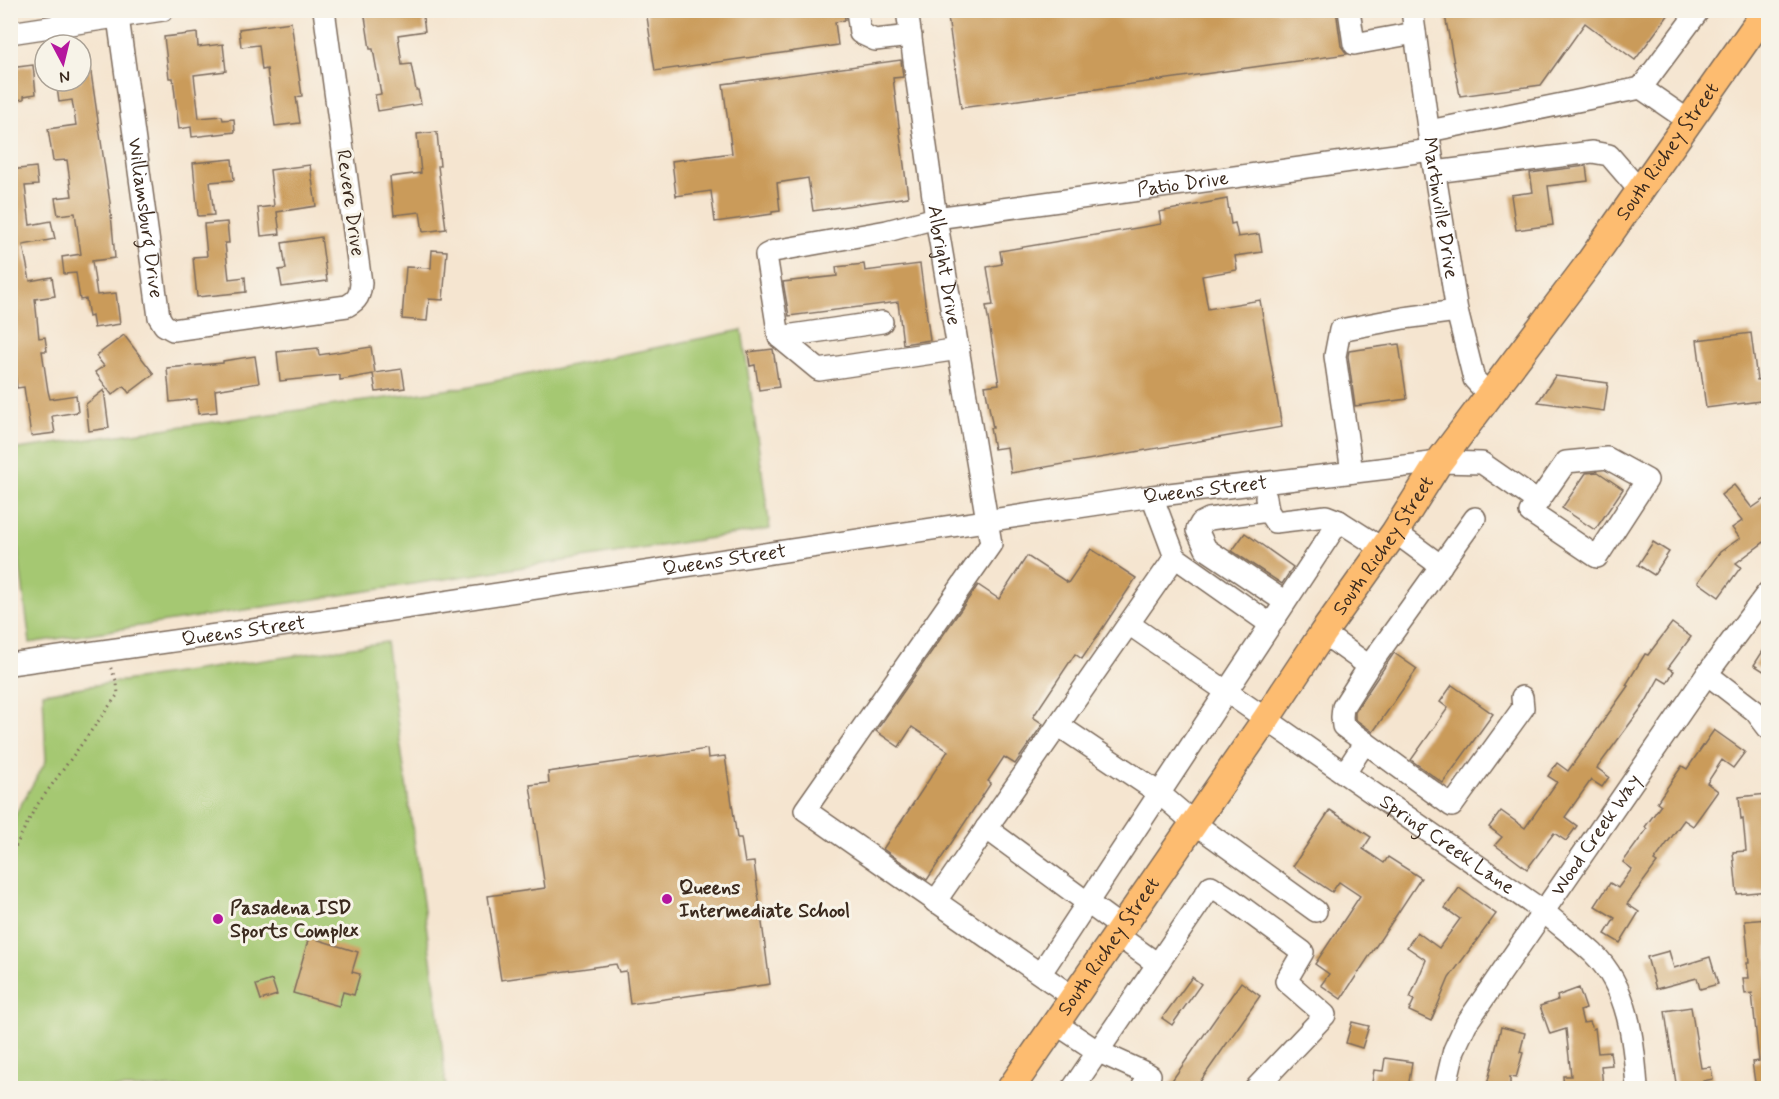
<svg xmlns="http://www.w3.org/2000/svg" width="1779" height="1099" font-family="Mynerve,sans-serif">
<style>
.green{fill:#a5c872;stroke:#707948;stroke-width:1.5}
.building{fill:#ca9b5a}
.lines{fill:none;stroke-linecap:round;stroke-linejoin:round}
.minor-casing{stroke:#7c6b5c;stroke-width:24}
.major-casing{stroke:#7c6b5c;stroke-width:30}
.path{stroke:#7c6b5c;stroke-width:3;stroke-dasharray:1.5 4.5;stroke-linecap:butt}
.minor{stroke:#fff;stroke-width:21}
.major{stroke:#fdbc70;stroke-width:27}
.poi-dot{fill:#b5179e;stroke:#f7f3e8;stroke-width:2}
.labels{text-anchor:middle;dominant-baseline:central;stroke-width:6;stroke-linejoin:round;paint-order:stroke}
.street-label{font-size:20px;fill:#3b2a1e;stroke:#f7f3e8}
.poi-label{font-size:20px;font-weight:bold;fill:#3b2a1e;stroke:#f7f3e8;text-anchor:start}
</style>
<rect width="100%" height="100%" fill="#f7f3e8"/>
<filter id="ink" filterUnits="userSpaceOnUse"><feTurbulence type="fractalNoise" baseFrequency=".0167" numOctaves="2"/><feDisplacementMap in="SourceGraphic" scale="12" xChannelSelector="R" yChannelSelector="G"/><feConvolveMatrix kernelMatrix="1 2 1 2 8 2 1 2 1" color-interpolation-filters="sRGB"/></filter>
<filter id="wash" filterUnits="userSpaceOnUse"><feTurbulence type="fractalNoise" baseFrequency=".008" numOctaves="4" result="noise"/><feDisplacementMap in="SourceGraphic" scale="24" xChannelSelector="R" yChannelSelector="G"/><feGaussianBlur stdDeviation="1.35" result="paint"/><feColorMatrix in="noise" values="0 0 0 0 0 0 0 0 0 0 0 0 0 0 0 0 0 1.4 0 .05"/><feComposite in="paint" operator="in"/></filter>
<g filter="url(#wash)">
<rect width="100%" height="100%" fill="#f5e5d0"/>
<g class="green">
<polygon points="742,330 770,529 30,643 11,495 11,450 466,387"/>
<polygon points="386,642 439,1016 446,1088 11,1088 11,822 46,761 43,693"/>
</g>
<g id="blocks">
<g class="building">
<polygon points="364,10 422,10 425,31 398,35 402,65 411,64 416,90 418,90 421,104 378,111 375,95 381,94 373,49 370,49"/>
<polygon points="646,10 844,10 845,20 835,22 838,45 655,71"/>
<polygon points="947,10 1336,10 1341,46 1347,54 961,108"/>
<polygon points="1444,10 1672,10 1635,60 1585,23 1541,85 1460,96"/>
<polygon points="291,22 302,96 296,97 300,123 275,126 267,69 262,70 259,45 241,47 239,29"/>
<polygon points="197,33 198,47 223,44 226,71 194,75 199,118 222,116 223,120 234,119 235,132 192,137 191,127 179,129 173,78 169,78 164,37"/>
<polygon points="81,52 88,52 110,203 115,258 92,261 97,295 116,293 120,324 94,328 92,316 89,317 86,299 80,300 76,273 64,274 62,257 81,254 75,213 58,215 55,198 72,196 67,160 53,161 48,129 76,125 72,100 59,102 57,87 68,85 67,81 81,81"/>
<polygon points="901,60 903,77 893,78 908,197 813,211 808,178 777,183 780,211 772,212 772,214 715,222 711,191 676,196 672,161 732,153 723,84"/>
<polygon points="33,65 36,94 24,96 24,99 10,101 10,68"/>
<polygon points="437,132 440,166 438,166 446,229 423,232 420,212 394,215 390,177 421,173 417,134"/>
<polygon points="232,159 234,180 210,182 214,215 198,216 193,163"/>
<polygon points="310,165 316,206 277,212 280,234 261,236 258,208 274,206 270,170"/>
<polygon points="1586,166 1588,181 1548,186 1553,225 1516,230 1511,195 1533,192 1530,173"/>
<polygon points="36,167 38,185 25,186 30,225 51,221 55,239 23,245 30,281 52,277 55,296 35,299 39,338 45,337 47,351 42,351 48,391 50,399 76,395 78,412 52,416 55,433 31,436 24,387 17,388 11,343 13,342 10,298 18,297 10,255 10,170"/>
<polygon points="1227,199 1231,224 1235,223 1238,237 1259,234 1262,252 1235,256 1237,270 1202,276 1208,309 1260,300 1282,427 1011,473 1007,447 994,449 990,428 993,428 985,386 999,384 986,306 993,305 987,267 1002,264 1000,251 1161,224 1159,212"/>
<polygon points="227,222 229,243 225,243 229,279 245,277 246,292 197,297 193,257 207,256 204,224"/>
<polygon points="321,237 327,281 282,287 279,270 286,269 282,243"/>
<polygon points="432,250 447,251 443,300 429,299 427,321 402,319 406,267 431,268"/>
<polygon points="864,264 865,271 920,264 930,340 903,344 898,302 789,316 783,282 837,276 836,267"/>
<polygon points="1751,333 1757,380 1768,379 1768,400 1706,408 1697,340"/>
<polygon points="124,335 154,374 129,393 124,386 112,395 95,372 104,366 96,356"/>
<polygon points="1399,344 1407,399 1355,406 1348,356 1349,351"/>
<polygon points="371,347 375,373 402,369 405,388 376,392 373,374 340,380 340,375 280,381 277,352 318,348 319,355"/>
<polygon points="773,349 779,387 759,390 755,365 750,366 748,352"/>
<polygon points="255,356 259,383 215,390 217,412 198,414 197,399 170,402 167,368 223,363 223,361"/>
<polygon points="1555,376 1608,383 1604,411 1538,402"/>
<polygon points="104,390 109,428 89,431 86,404"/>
<polygon points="1598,472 1623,489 1595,530 1562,508 1586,473"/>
<polygon points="1734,485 1752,508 1768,497 1768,539 1736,563 1741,567 1719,597 1698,582 1720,552 1740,538 1732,528 1742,521 1721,495"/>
<polygon points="1245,533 1293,567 1282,584 1232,551"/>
<polygon points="1653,542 1669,552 1654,575 1638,565"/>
<polygon points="1091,549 1136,578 1082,659 1075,654 1033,717 1043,724 1015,764 1004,757 988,781 991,783 927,880 883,849 948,751 912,727 899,747 876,731 978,585 999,599 1027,556 1068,583"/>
<polygon points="1672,623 1691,637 1668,668 1674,671 1667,683 1659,678 1645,703 1597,768 1609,777 1602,787 1591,780 1565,817 1577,826 1566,841 1554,833 1527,869 1495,845 1502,837 1489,827 1501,811 1525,828 1557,782 1548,776 1557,763 1568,771 1628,686 1626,685 1645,654 1648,655"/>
<polygon points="1768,643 1768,674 1754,665"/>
<polygon points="1394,653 1417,669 1373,732 1355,719 1355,711"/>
<polygon points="1452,685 1493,714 1443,783 1411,760 1448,708 1440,702"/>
<polygon points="1714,730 1745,752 1733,768 1722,760 1707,783 1718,791 1693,826 1684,820 1654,861 1657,863 1627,904 1639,912 1620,943 1605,934 1615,918 1595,906 1610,883 1618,888 1632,869 1623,862 1647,829 1645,827 1661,805 1657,802 1682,766 1687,769"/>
<polygon points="707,749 708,758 725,756 737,838 741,838 745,863 754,862 770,984 630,1004 626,971 619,972 616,964 501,980 488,896 545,888 530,785 549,783 548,772"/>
<polygon points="1767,794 1768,891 1737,894 1733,852 1746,851 1743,819 1741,820 1739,797"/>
<polygon points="1330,810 1371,837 1363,849 1384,863 1388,857 1421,878 1341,999 1321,985 1329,974 1315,964 1360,896 1339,882 1332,892 1293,866"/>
<polygon points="1459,888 1496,914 1449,978 1431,1021 1409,1011 1414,1000 1410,998 1426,960 1407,947 1417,932 1439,948 1460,919 1445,908"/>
<polygon points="1768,919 1768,1089 1756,1089 1752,1062 1759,1061 1752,993 1745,994 1743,978 1749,978 1747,963 1749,963 1745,921"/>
<polygon points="309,937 358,952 352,972 360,974 354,995 343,992 339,1006 293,993"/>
<polygon points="1669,951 1674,968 1710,957 1718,984 1700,989 1697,978 1656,989 1647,957"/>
<polygon points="1192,977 1201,984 1172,1025 1162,1018"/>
<polygon points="272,980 277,995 261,1000 256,985"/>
<polygon points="1241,982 1260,996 1195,1089 1166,1089"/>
<polygon points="1579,988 1586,1009 1580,1011 1583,1023 1590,1022 1593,1029 1595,1028 1598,1053 1610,1052 1612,1065 1601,1066 1603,1087 1564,1089 1563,1076 1571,1076 1566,1029 1550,1034 1540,1006 1558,1000 1557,996"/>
<polygon points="1691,1007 1701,1068 1711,1067 1713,1079 1703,1081 1704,1089 1677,1089 1668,1033 1665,1011"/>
<polygon points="1352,1022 1369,1026 1362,1048 1346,1043"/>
<polygon points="1501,1027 1525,1033 1520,1052 1523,1053 1516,1078 1510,1077 1510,1089 1486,1089"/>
<polygon points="1385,1058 1412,1062 1408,1089 1371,1089 1374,1070 1383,1071"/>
</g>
</g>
</g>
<g filter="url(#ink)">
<use href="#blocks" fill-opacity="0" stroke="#7c6b5c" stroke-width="1.5"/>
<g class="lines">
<defs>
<g id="minor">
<path id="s1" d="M117,10L159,317L164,325L173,330L347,306C358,300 360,295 361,283L324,10"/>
<polyline points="857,10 860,33 875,40 911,36"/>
<path id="s2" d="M907,10L936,218L991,544L805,810L1073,997"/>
<polyline points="1349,10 1354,44 1415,33"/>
<path id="s3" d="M1412,10L1431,150L1457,311L1474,379L1490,396"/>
<polyline points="10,33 163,10"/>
<polyline points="1641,88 1699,10"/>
<polyline points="1429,131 1641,88 1689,121"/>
<polyline points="1435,172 1592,152 1609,155 1640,191"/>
<polyline points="779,337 882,322"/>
<path id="s4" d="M959,349L819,370L779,337L766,255L774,251L887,231L936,218L1431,150"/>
<polyline points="1352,472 1335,356 1340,330 1404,318 1457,311"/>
<polyline points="1266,498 1268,511 1275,522 1326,516 1339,521 1383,549"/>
<polyline points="1268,511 1209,519 1201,523 1197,530 1206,549 1285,602"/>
<polyline points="1475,518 1369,666 1343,707 1342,717 1343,726 1452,806 1523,708 1522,697"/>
<polyline points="1395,532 1441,566"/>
<polyline points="1175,557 1270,624"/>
<path id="s5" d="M1129,624L1543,911C1559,925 1577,938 1593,953C1629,988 1634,1042 1637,1088"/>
<polyline points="1323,633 1369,666"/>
<path id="s6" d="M10,664L337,618L1152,496L1439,462L1482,463L1538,502L1566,462L1607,458L1647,480L1597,557L1530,512L1538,502"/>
<polyline points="1707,674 1755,711 1768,728"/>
<polyline points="1058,725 1159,793 1194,823 1316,911"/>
<polyline points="1345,773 1365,742"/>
<polyline points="986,828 1122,928"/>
<polyline points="935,902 1175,557 1152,496"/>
<polyline points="1117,935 1156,963"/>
<polyline points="1041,973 1339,521"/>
<polyline points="1055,1023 1097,1051 1150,1075 1142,1088"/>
<polyline points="1073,1088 1211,886 1231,899 1303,952 1286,981 1325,1015 1256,1088"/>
<path id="s7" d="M1445,1088L1454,1050L1466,1024L1707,674L1768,592"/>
</g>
<g id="major">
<path id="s8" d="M1011,1088L1266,719L1323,633L1395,532L1439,462L1587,266L1767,10"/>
</g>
</defs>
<use href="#minor" class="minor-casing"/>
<use href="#major" class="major-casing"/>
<polyline class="path" points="10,857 35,808 118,694 117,683 110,666"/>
<use href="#minor" class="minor"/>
<use href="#major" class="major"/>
</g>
</g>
<g class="poi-dot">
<circle cx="667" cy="899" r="6"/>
<circle cx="218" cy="919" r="6"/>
</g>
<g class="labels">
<g class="street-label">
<text stroke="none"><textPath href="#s8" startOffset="1144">South Richey Street</textPath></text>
<text stroke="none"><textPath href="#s4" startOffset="700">Patio Drive</textPath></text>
<text transform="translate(350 203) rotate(82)">Revere Drive</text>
<text stroke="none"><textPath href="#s3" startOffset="200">Martinville Drive</textPath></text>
<text stroke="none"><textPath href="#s1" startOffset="210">Williamsburg Drive</textPath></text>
<text stroke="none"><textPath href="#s2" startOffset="258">Albright Drive</textPath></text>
<text stroke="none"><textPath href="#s6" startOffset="1208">Queens Street</textPath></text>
<text stroke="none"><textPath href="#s8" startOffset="658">South Richey Street</textPath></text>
<text stroke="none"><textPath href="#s6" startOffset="722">Queens Street</textPath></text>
<text stroke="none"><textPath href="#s6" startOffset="236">Queens Street</textPath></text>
<text stroke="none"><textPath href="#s7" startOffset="297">Wood Creek Way</textPath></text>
<text stroke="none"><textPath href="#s5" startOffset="387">Spring Creek Lane</textPath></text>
<text stroke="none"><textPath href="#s8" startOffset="172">South Richey Street</textPath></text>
</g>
<g class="poi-label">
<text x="679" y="888">Queens<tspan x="679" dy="23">Intermediate School</tspan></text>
<text x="230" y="908">Pasadena ISD<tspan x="230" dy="23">Sports Complex</tspan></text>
</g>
</g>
<rect width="1779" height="1099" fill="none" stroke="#f7f3e8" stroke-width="36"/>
<g transform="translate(63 63) rotate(173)"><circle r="28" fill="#f7f3e8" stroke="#aca397" stroke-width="1.5"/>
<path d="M0-4.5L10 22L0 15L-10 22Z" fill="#b5179e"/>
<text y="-9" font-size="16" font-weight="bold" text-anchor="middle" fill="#3b2a1e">N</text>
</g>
</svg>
